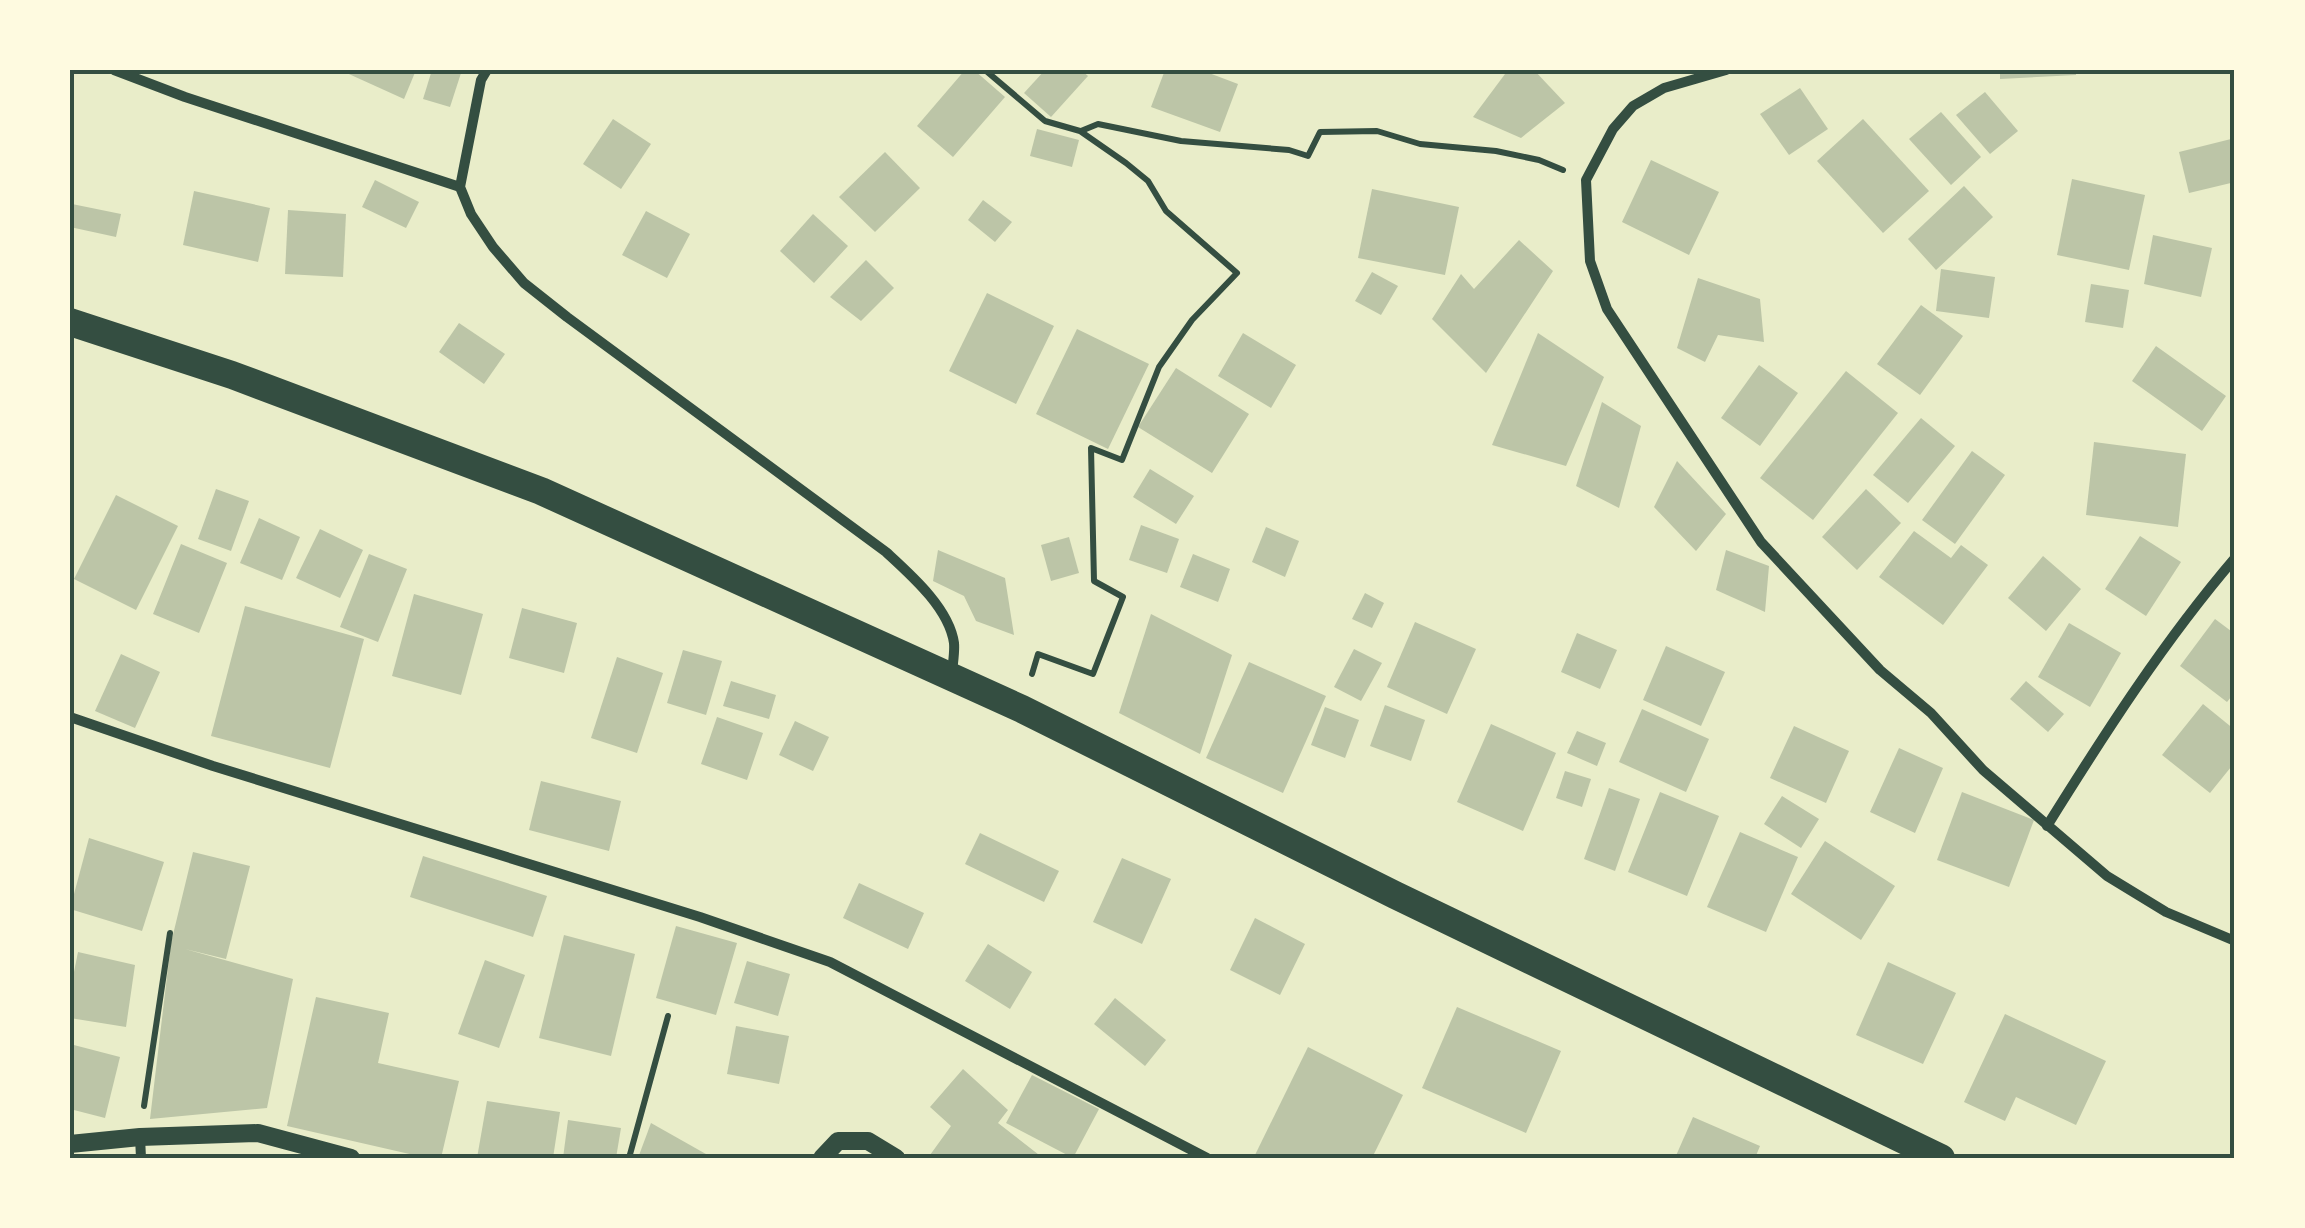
<svg xmlns="http://www.w3.org/2000/svg" width="2305" height="1228" font-family="'Varela Round',sans-serif">
<style>
.building{fill:#bcc5a7}
.lines{fill:none;stroke-linecap:round;stroke-linejoin:round}
.path{stroke:#344e41;stroke-width:6}
.minor{stroke:#344e41;stroke-width:10}
.tertiary{stroke:#344e41;stroke-width:18}
.trunk{stroke:#344e41;stroke-width:28}
.neatline{fill:none;stroke:#344e41;stroke-width:4}
</style>
<rect width="100%" height="100%" fill="#e9edc9"/>
<g class="building">
<polygon points="340,70 416,70 404,99"/>
<polygon points="432,70 462,70 450,107 423,99"/>
<polygon points="965,70 974,70 1005,97 953,157 917,126"/>
<polygon points="1045,70 1081,70 1088,76 1051,117 1024,93"/>
<polygon points="1165,70 1201,70 1238,84 1220,132 1151,107"/>
<polygon points="1508,70 1534,70 1565,103 1521,138 1473,117"/>
<polygon points="2000,70 2076,70 2076,75 2000,79"/>
<polygon points="1800,88 1828,129 1789,155 1760,114"/>
<polygon points="1985,92 2018,131 1990,154 1956,115"/>
<polygon points="1941,112 1981,157 1951,185 1909,139"/>
<polygon points="613,119 651,144 621,189 583,164"/>
<polygon points="1863,119 1929,191 1883,233 1817,161"/>
<polygon points="1037,129 1079,140 1072,167 1030,156"/>
<polygon points="2235,138 2235,182 2189,193 2179,152"/>
<polygon points="885,152 920,188 875,232 839,197"/>
<polygon points="1651,160 1719,192 1689,255 1622,222"/>
<polygon points="2072,179 2145,195 2129,270 2057,255"/>
<polygon points="375,180 419,202 406,228 362,207"/>
<polygon points="1964,186 1993,217 1936,270 1908,239"/>
<polygon points="1372,189 1459,207 1445,275 1358,258"/>
<polygon points="194,191 270,208 258,262 183,245"/>
<polygon points="983,200 1012,222 995,242 968,220"/>
<polygon points="72,204 121,214 116,237 70,227"/>
<polygon points="288,210 346,214 343,277 285,274"/>
<polygon points="646,211 690,234 667,278 622,255"/>
<polygon points="813,214 848,246 814,283 780,251"/>
<polygon points="2153,235 2212,248 2201,297 2144,284"/>
<polygon points="1519,240 1553,271 1486,373 1432,319 1461,274 1474,289"/>
<polygon points="866,260 894,288 861,321 830,297"/>
<polygon points="1941,269 1995,277 1989,318 1936,311"/>
<polygon points="1372,272 1398,286 1381,315 1355,301"/>
<polygon points="1698,278 1760,299 1764,342 1718,335 1705,362 1677,348"/>
<polygon points="2091,284 2129,290 2123,328 2085,322"/>
<polygon points="987,293 1054,326 1016,404 949,371"/>
<polygon points="1921,305 1963,336 1920,395 1877,364"/>
<polygon points="459,323 505,354 484,384 439,352"/>
<polygon points="1077,329 1149,364 1108,449 1036,414"/>
<polygon points="1243,333 1296,365 1271,408 1218,376"/>
<polygon points="1538,333 1604,377 1566,466 1492,445"/>
<polygon points="2156,346 2226,396 2202,431 2132,381"/>
<polygon points="1759,365 1798,393 1760,446 1721,418"/>
<polygon points="1176,368 1249,414 1212,473 1138,427"/>
<polygon points="1846,371 1898,413 1813,520 1760,478"/>
<polygon points="1602,402 1641,426 1619,508 1576,486"/>
<polygon points="1921,418 1955,446 1908,503 1873,475"/>
<polygon points="2094,442 2186,454 2178,527 2086,515"/>
<polygon points="1972,451 2005,475 1955,544 1922,520"/>
<polygon points="1677,461 1726,514 1696,551 1654,507"/>
<polygon points="1150,469 1194,496 1176,524 1133,497"/>
<polygon points="216,489 249,501 231,551 198,539"/>
<polygon points="1866,489 1901,523 1857,570 1822,537"/>
<polygon points="116,495 178,526 136,610 74,579"/>
<polygon points="259,518 300,537 282,580 240,563"/>
<polygon points="1141,525 1179,539 1167,573 1129,560"/>
<polygon points="1266,527 1299,541 1285,577 1252,562"/>
<polygon points="320,529 363,550 340,598 296,578"/>
<polygon points="1914,531 1951,558 1961,545 1988,565 1943,625 1879,577"/>
<polygon points="2140,536 2181,562 2146,616 2105,589"/>
<polygon points="1069,537 1079,573 1051,581 1041,545"/>
<polygon points="181,544 227,563 199,633 153,614"/>
<polygon points="938,550 1005,578 1014,635 976,621 964,596 933,581"/>
<polygon points="1726,550 1769,566 1765,612 1716,590"/>
<polygon points="369,554 407,569 378,642 340,627"/>
<polygon points="1193,554 1230,569 1218,602 1180,587"/>
<polygon points="2043,556 2081,589 2046,631 2008,598"/>
<polygon points="1365,593 1384,603 1372,628 1352,619"/>
<polygon points="414,594 483,614 461,695 392,676"/>
<polygon points="245,606 364,639 330,768 211,736"/>
<polygon points="522,608 577,623 564,673 509,658"/>
<polygon points="1151,614 1232,655 1200,754 1119,713"/>
<polygon points="2215,619 2235,634 2235,692 2227,702 2180,666"/>
<polygon points="1415,622 1476,649 1447,714 1387,687"/>
<polygon points="2069,623 2121,653 2090,707 2038,677"/>
<polygon points="1577,633 1617,650 1600,689 1561,672"/>
<polygon points="1666,646 1725,672 1701,726 1643,700"/>
<polygon points="1354,649 1382,663 1361,701 1334,687"/>
<polygon points="683,650 722,661 706,715 667,703"/>
<polygon points="121,654 160,672 135,728 95,711"/>
<polygon points="617,657 663,673 637,753 591,738"/>
<polygon points="1249,662 1326,696 1283,793 1206,758"/>
<polygon points="731,681 776,695 769,719 723,706"/>
<polygon points="2026,681 2064,714 2048,732 2010,699"/>
<polygon points="2203,704 2235,730 2235,762 2210,793 2162,755"/>
<polygon points="1385,705 1425,720 1411,761 1370,746"/>
<polygon points="1325,707 1359,720 1345,758 1311,745"/>
<polygon points="1642,709 1709,739 1686,792 1619,762"/>
<polygon points="717,717 763,733 747,780 701,764"/>
<polygon points="795,721 829,737 813,771 779,755"/>
<polygon points="1491,724 1556,753 1523,831 1457,802"/>
<polygon points="1794,726 1849,751 1826,803 1770,778"/>
<polygon points="1577,731 1606,743 1597,766 1567,753"/>
<polygon points="1899,748 1943,768 1915,833 1870,812"/>
<polygon points="1565,771 1591,779 1582,807 1556,798"/>
<polygon points="541,781 621,801 609,851 529,830"/>
<polygon points="1609,788 1640,799 1615,871 1584,859"/>
<polygon points="1660,792 1719,816 1687,896 1628,872"/>
<polygon points="1962,792 2034,820 2009,887 1937,860"/>
<polygon points="1782,796 1819,819 1801,848 1764,824"/>
<polygon points="1740,832 1798,857 1766,932 1707,907"/>
<polygon points="980,833 1059,871 1044,902 965,864"/>
<polygon points="89,838 164,862 142,931 70,909"/>
<polygon points="1825,841 1895,886 1861,940 1791,894"/>
<polygon points="193,852 250,866 226,959 185,949 293,979 267,1108 150,1119 171,943"/>
<polygon points="423,856 547,896 533,937 410,897"/>
<polygon points="1122,858 1171,879 1142,944 1093,922"/>
<polygon points="859,883 924,913 908,949 843,918"/>
<polygon points="1255,918 1305,944 1280,995 1230,970"/>
<polygon points="676,926 737,943 716,1015 656,998"/>
<polygon points="564,935 635,954 611,1056 539,1038"/>
<polygon points="988,944 1032,972 1010,1009 965,981"/>
<polygon points="78,952 135,965 126,1027 70,1018 70,992"/>
<polygon points="485,960 525,975 499,1048 458,1034"/>
<polygon points="747,961 790,974 778,1016 734,1003"/>
<polygon points="1888,962 1956,993 1923,1064 1856,1035"/>
<polygon points="316,997 389,1013 378,1063 459,1081 441,1158 427,1158 287,1126"/>
<polygon points="1115,998 1166,1040 1145,1066 1094,1024"/>
<polygon points="1457,1007 1561,1051 1526,1133 1422,1088"/>
<polygon points="2005,1014 2106,1061 2076,1125 2016,1097 2005,1121 1964,1102"/>
<polygon points="736,1026 789,1036 779,1084 727,1074"/>
<polygon points="70,1044 120,1057 105,1118 70,1109"/>
<polygon points="1308,1047 1403,1095 1372,1158 1254,1157"/>
<polygon points="963,1069 1008,1110 998,1123 1043,1158 933,1158 930,1155 951,1126 930,1107"/>
<polygon points="1032,1075 1099,1109 1073,1158 1006,1123"/>
<polygon points="487,1101 560,1112 553,1158 477,1158"/>
<polygon points="1693,1117 1760,1146 1755,1158 1675,1158"/>
<polygon points="568,1120 621,1128 616,1158 563,1158"/>
<polygon points="651,1123 713,1158 638,1158"/>
</g>
<g class="lines">
<g class="path">
<polyline points="985,70 1045,121 1080,131 1126,163 1148,181 1166,211 1237,273 1192,320 1159,367 1122,460 1091,448 1094,581 1123,597 1093,674 1038,654 1032,674"/>
<polyline points="1081,131 1098,124 1181,141 1289,150 1308,156 1320,132 1377,131 1420,144 1496,151 1539,160 1563,170"/>
<polyline points="144,1106 170,933"/>
<polyline points="629,1158 668,1016"/>
</g>
<g class="minor">
<polyline points="114,70 185,97 460,187"/>
<path d="M487,70L481,80L460,187L471,214L493,247L524,283L567,317L886,552C911,575 949,608 954,643C955,654 952,666 952,676"/>
<polyline points="1726,70 1664,88 1633,106 1613,129 1586,180 1590,261 1607,309 1761,542 1880,670 1931,713 1983,770 2107,876 2166,912 2235,941"/>
<polyline points="70,717 213,766 700,917 830,962 1207,1158"/>
<path d="M2047,826C2105,733 2164,641 2235,558"/>
<polyline points="140,1137 141,1158"/>
</g>
<g class="tertiary">
<polyline points="70,1144 140,1137 258,1133 351,1158"/>
<polyline points="822,1158 838,1141 868,1141 896,1158"/>
</g>
<polyline class="trunk" points="70,322 232,375 541,491 1022,709 1395,895 1941,1158"/>
</g>
<rect width="2305" height="1228" fill="none" stroke="#fefae0" stroke-width="145"/>
<rect x="72" y="72" width="2160" height="1084" class="neatline"/>
</svg>
